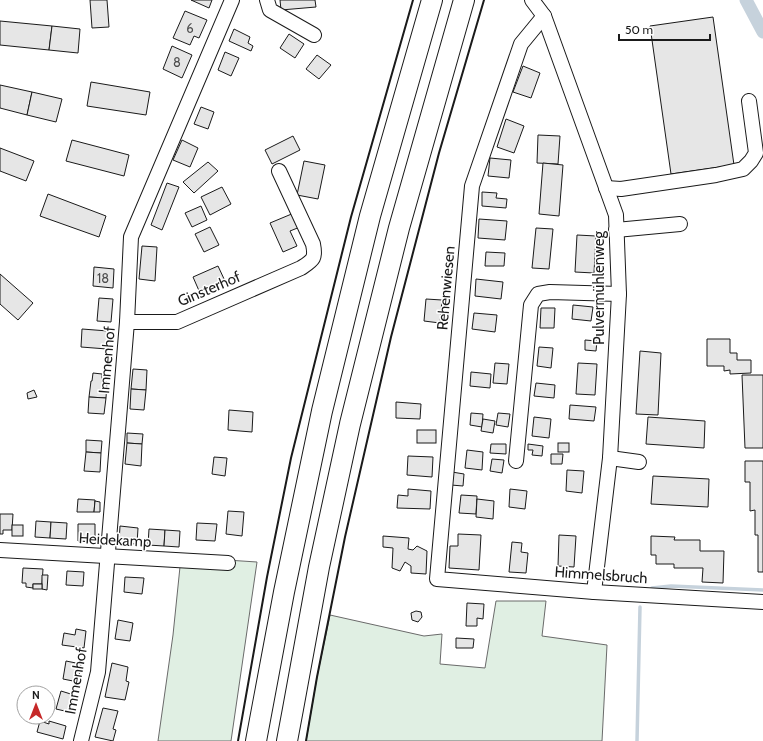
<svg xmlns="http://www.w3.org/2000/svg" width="763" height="741" font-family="Cabin,sans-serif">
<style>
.green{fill:#e0efe3;stroke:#6a6a6a}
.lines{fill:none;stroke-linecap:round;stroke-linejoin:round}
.stream{stroke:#c6d2dc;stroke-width:3.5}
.canal{stroke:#c6d2dc;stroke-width:13}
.building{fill:#e6e6e6;stroke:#1a1a1a}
.minor-casing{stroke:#1a1a1a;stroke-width:16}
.highway-casing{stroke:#1a1a1a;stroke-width:22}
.minor{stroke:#fff;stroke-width:14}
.highway{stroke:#fff;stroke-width:20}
.wall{stroke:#1a1a1a;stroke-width:2}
.labels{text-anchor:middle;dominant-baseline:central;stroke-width:3;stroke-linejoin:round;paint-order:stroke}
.number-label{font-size:13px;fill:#4d4d4d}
.street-label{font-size:15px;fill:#1a1a1a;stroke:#fff}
</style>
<rect width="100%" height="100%" fill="#fff"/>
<g class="green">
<polygon points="181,557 257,562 231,741 158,741 173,635"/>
<polygon points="496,601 546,601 542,636 607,645 602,741 306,741 317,677 330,615 424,636 442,634 440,664 485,668"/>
</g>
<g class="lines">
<g class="stream">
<polyline points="652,588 671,586 763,590"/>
<polyline points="637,741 640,607"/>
</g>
<polyline class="canal" points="746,0 763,32"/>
</g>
<g class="building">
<polygon points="90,0 107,0 109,27 92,28"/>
<polygon points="191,0 212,0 209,8"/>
<polygon points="280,0 315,0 316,7 281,10"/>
<polygon points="185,11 207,20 199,38 194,36 190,45 173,38"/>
<polygon points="713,17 734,165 671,174 650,26"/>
<polygon points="0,21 52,26 49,50 0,45"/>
<polygon points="52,26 80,29 78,53 49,50"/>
<polygon points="234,29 250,37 248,43 253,46 251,51 229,41"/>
<polygon points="289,34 304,44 295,58 280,48"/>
<polygon points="172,46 192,55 182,78 163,69"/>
<polygon points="225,52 239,58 231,76 218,70"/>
<polygon points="317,55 331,65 319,79 306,69"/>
<polygon points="523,66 540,73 531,98 513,92"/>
<polygon points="91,82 150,92 146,115 87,106"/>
<polygon points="0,85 32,92 27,115 0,108"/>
<polygon points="32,92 62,99 56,122 27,115"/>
<polygon points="201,107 214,112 208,129 194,124"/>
<polygon points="506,119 524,126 514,153 497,147"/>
<polygon points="538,135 560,136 558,164 537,163"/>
<polygon points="293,136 300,150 272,164 265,150"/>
<polygon points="72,140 129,155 124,176 66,161"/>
<polygon points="182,140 198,148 190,167 173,160"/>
<polygon points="0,148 34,161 26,181 0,171"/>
<polygon points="490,158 511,160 509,178 488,176"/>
<polygon points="304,161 325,165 318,199 297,195"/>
<polygon points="208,162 218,171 194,193 183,182"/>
<polygon points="543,163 563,165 559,216 539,214"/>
<polygon points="167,183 179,187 162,230 151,225"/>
<polygon points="222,187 231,204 210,215 201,197"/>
<polygon points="482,192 497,193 496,198 507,199 506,208 482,206"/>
<polygon points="48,194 106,216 99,237 40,216"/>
<polygon points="201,206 207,220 192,227 185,213"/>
<polygon points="294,213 300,227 290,231 297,246 283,252 270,223"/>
<polygon points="479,219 507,221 505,240 478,238"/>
<polygon points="210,227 219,245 204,252 195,234"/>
<polygon points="536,228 553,229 549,269 532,268"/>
<polygon points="577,235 596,236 594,273 575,272"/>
<polygon points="142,246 157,247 155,281 139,279"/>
<polygon points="486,252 505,253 504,266 485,266"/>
<polygon points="218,266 225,281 200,293 193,277"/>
<polygon points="94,267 114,269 113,288 93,286"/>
<polygon points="0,274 33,303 18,320 0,304"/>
<polygon points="476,279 503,282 501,299 475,296"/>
<polygon points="99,298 113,299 111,322 97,321"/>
<polygon points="426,299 442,300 440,323 424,321"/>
<polygon points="573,305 593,307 591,321 572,319"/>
<polygon points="541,308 555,308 554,328 540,328"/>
<polygon points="474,313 497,315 495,332 472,329"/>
<polygon points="82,329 108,331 107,349 81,347"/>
<polygon points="707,339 730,339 730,353 737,353 737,360 751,360 751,373 730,374 730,370 724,371 724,366 707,366"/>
<polygon points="585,340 597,341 596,351 585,350"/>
<polygon points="539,347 553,348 551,368 537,366"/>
<polygon points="640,351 661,353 658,415 636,414"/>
<polygon points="495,363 509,364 507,384 493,383"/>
<polygon points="578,363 597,364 595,395 576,394"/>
<polygon points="133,369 147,370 146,390 131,389"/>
<polygon points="471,372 491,374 490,388 470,386"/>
<polygon points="93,373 102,374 102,382 107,382 106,398 89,397 91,381 92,381"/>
<polygon points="742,375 763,375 763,448 745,448"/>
<polygon points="536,383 555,385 554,398 534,396"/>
<polygon points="131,389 146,390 144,410 130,409"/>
<polygon points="34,390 37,397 28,399 27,393"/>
<polygon points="89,397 106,398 104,414 88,413"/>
<polygon points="396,402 421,404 420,419 396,418"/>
<polygon points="570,405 596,407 594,421 569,419"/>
<polygon points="229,410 253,412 252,432 228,430"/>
<polygon points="471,413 483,414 482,427 470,425"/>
<polygon points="498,413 510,414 508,427 496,425"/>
<polygon points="534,417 551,419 549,438 532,436"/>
<polygon points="648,417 705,421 704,448 646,444"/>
<polygon points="483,419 495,421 493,433 481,431"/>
<rect x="417" y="430" width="19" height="13"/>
<polygon points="127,433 143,434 142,444 127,443"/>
<polygon points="86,440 102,441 101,453 86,452"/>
<polygon points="127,443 142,444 141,466 125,464"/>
<rect x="558" y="443" width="11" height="9"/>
<polygon points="491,444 506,444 506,454 490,453"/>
<polygon points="528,444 543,446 542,456 532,455 533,450 528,450"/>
<polygon points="467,450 483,452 482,470 465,468"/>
<polygon points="86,452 101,453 100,472 84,471"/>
<polygon points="551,454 563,454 562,464 551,464"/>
<polygon points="408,456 433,457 432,477 407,475"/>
<polygon points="214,457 227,458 225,476 212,474"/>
<polygon points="492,459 504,460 502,473 490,471"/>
<polygon points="745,461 763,461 763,572 758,572 758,535 755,535 755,510 750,511 750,482 745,482"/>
<polygon points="567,470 584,471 582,493 566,491"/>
<polygon points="452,472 464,474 463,486 451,485"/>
<polygon points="653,476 709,479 708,507 651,504"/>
<polygon points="408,489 431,491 430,509 397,508 398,495 408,496"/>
<polygon points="510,489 527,491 525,509 509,507"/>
<polygon points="461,495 477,496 476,514 459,513"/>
<polygon points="78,499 95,500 94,512 77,512"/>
<polygon points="477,499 494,501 493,519 476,517"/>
<polygon points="95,501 100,502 100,512 94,512"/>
<polygon points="228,511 244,512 242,536 226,534"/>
<polygon points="0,514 13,514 12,530 3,530 3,534 0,534"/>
<polygon points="36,521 51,522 50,538 35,537"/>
<polygon points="51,522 67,523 66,539 50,538"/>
<polygon points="197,523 217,524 215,541 196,540"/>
<polygon points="78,524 95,524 95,542 78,541"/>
<rect x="12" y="525" width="11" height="11"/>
<polygon points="120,526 138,528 137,544 119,543"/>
<polygon points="149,529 165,530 164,546 148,545"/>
<polygon points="165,530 180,531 179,547 164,546"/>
<polygon points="458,534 481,535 479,570 449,568 450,546 458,546"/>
<polygon points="559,535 576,536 574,567 558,566"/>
<polygon points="383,536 409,538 408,549 413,550 417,546 427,551 426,574 411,573 411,566 405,562 400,571 392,568 393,548 383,547"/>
<polygon points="651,536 675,537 674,540 700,540 700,551 724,551 723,583 702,582 703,568 674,568 674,564 656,564 656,555 651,555"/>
<polygon points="512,542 522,543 521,552 528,553 526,573 509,572"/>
<polygon points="23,568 43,569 42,584 33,584 33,588 26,587 26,583 22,583"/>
<polygon points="67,571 84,572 83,586 66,585"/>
<polygon points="42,575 48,575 47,590 42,589"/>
<polygon points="125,577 144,578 142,594 124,592"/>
<rect x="33" y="584" width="9" height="5"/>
<polygon points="467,603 484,604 483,619 477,618 477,626 466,626"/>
<polygon points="416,611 421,612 422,617 418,622 412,620 411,613"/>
<polygon points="118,620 133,623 130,641 115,639"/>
<polygon points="76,629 86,631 84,648 62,645 64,633 75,635"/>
<polygon points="456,638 474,639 473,648 456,648"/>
<polygon points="66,661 81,664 78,682 63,679"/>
<polygon points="112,663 128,667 126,681 129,682 125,700 105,697"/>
<polygon points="61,691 74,695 69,712 56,709"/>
<polygon points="103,708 118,711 113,729 116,730 113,741 95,737"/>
<polygon points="40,721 49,724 49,721 66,726 63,739 37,732"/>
</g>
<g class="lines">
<defs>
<g id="minor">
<polyline points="267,0 270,10 314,35"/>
<polyline points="532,0 544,16 616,215 619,294 610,458 594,592"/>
<polyline points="544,16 521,44 472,186 437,579 594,592 763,602"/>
<polyline points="606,188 621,189 716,175 743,169 751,161 756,153 749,101"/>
<polyline points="616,230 680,224"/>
<path d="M127,322H177L301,268C313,260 316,259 313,244L279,171"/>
<polyline points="610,458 639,462"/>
<polyline points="516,461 531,305 538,294 550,292 619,294"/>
<polyline points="0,550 228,563"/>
<polyline points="81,741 98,672 127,322 131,237 232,0"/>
</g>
<g id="highway">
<polyline points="256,741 284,592 322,411 370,216 432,0"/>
<polyline points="287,741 293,709 319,567 350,424 399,228 464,0"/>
</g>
</defs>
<use href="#minor" class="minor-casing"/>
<use href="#highway" class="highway-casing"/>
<use href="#minor" class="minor"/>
<use href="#highway" class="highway"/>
<g class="wall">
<polyline points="238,741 267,577 291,458 351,217 413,0"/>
<polyline points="306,741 317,677 345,537 391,337 439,153 484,0"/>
</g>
</g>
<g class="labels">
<g class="number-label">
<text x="190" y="28">6</text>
<text x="177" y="62">8</text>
<text x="103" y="278">18</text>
</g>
<g class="street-label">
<text transform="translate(446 288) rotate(-85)">Rehenwiesen</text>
<text transform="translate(599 288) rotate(-90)">Pulvermühlenweg</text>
<text transform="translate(209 289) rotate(-23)">Ginsterhof</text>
<text transform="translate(107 360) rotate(-85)">Immenhof</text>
<text transform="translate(115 540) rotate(3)">Heidekamp</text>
<text transform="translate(601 575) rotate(4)">Himmelsbruch</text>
<text transform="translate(76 681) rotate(-80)">Immenhof</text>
</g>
</g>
<g transform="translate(36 705)"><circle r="19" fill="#ffffff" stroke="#a3a3a3"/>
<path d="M0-3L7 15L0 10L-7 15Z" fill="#c62828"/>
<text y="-6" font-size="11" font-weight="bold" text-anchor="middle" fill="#1a1a1a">N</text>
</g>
<path d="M619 34v6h91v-6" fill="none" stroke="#1a1a1a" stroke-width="2"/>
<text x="625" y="34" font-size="12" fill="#1a1a1a" stroke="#ffffff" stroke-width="3" paint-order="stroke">50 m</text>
</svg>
